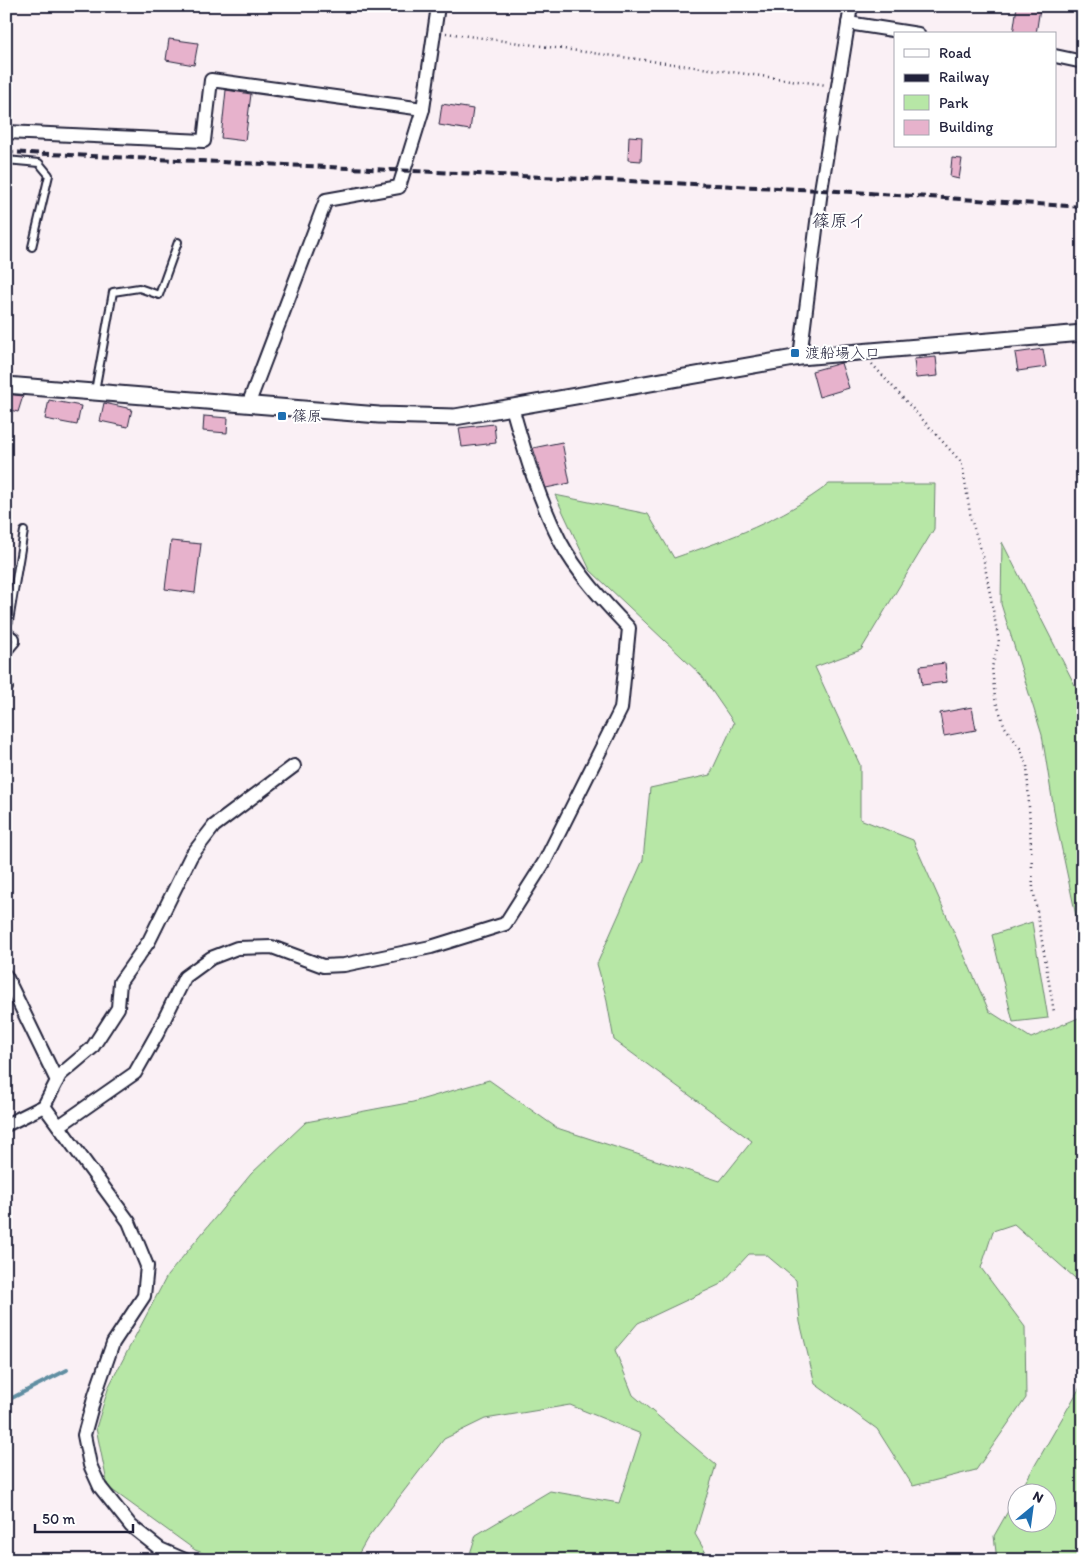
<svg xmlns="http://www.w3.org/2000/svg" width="1089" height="1566" font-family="Itim,'Klee One',sans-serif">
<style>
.green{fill:#b7e7a6;stroke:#6c8470}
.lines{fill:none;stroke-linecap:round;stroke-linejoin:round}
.stream{stroke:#608ea2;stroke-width:4}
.building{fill:#e7b2cc;stroke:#22223b}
.service-casing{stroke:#22223b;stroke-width:10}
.minor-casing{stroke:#22223b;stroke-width:16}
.tertiary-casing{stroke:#22223b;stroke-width:19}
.path{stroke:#22223b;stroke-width:2.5;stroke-dasharray:1 4;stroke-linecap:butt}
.service{stroke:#fff;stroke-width:6}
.minor{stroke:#fff;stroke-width:12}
.tertiary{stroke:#fff;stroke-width:15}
.rail{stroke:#22223b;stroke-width:4;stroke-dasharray:8 4;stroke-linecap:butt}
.poi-dot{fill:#1f6fb2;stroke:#fff;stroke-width:2}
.labels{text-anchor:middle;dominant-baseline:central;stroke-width:4;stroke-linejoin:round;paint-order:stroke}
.poi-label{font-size:15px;fill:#22223b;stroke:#fff;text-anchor:start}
.quarter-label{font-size:18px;fill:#22223b;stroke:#fff}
</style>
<rect width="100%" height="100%" fill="#faf0f5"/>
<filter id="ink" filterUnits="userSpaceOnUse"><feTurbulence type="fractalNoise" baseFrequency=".02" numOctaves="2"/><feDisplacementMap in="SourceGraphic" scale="10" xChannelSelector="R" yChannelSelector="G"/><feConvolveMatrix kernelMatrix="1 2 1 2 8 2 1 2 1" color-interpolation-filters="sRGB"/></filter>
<g filter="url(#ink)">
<g class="green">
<path d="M829,484H935L934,529L861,650L815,667L860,765V819L913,840L989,1011L1031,1038L1083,1016V1285L1014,1224L993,1231L981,1268L1025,1327L1026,1398L976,1470L913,1486L877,1429L815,1384L800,1322L796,1280L765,1254H749L721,1284L638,1323L615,1350L633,1395L716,1465L695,1534L710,1560H468L476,1535L550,1491L619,1503L641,1434L570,1405L485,1419L444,1439L367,1539L355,1560H221L195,1550L108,1487L96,1428L109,1386L167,1276L251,1174L306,1122L413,1102L489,1080L557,1128L720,1181L752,1141L614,1040L606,996L597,964L643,860L650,788L710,775L734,723L701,675L590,570L555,495L648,514L674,558C729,539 782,520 829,484Z"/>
<polygon points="1002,542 1083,701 1083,949 1055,817 1042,735 1001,604"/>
<polygon points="1032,922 1048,1018 1013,1022 992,935"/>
<polygon points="1083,1382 1083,1560 997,1560 994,1536 1016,1497 1016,1524 1046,1524 1046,1494 1019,1493"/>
</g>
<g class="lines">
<polyline class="stream" points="6,1401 67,1370"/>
</g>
<g class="building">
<polygon points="1017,6 1040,8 1036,34 1013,34"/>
<polygon points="169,39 198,43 194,65 166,60"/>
<polygon points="226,90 251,94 245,141 221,138"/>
<polygon points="442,104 473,109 470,130 439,125"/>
<polygon points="629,136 642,137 641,161 628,160"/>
<polygon points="952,158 962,159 959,179 950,177"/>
<polygon points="1043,349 1046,367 1018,371 1015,353"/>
<polygon points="936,357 938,376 916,378 914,359"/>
<polygon points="841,363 849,388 819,397 812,371"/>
<polygon points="6,394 23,396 18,412 6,409"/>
<polygon points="49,400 81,406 77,425 45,419"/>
<polygon points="104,403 132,409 128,427 100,421"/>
<polygon points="204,416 228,418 227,433 203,431"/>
<polygon points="494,424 496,443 462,447 459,428"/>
<polygon points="562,442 570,483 546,488 533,448"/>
<polygon points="171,541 201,544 195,593 165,589"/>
<polygon points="945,663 947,682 922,685 920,666"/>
<polygon points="972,707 976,730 944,736 940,713"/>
</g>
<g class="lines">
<defs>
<g id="service">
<polyline points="6,160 39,163 49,175 32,247"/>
<polyline points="95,391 113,292 139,288 159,295 178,242"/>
<polyline points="6,625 9,621 24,531"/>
<polyline points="6,630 16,638 16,642 6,654"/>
<polyline points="6,690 9,688"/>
</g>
<g id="minor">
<polyline points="848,23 918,34"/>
<polyline points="1055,56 1083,62"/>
<polyline points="6,132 204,141 211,80 423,109"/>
<polyline points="800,357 821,190 851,6"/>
<polyline points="248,405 326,200 399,187 423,109 438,6"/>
<polyline points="6,976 57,1081"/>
<polyline points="44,1106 129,1222 147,1266 144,1296 113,1343 95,1395 84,1435 90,1465 100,1487 131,1526 160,1549 185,1560"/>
<polyline points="6,1125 44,1106 60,1075 92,1048 118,1008 120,982 149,941 191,856 214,826 294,766"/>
<path d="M59,1126L135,1073L157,1034L185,977L211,958L237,948L272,947L323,966L344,965L431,947L505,924L545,861L621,709L629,628C604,602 577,573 560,541C538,498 525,453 512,407"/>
</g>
<polyline id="tertiary" points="6,385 379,415 455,417 800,357 1083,333"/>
</defs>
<use href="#service" class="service-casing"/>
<use href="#minor" class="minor-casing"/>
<use href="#tertiary" class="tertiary-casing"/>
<g class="path">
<polyline points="446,33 827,85"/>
<polyline points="872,364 962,463 971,519 983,556 999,642 992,667 995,699 1005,727 1020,748 1027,766 1033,888 1054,1012"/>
<polyline points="138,1560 148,1555"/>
</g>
<use href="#service" class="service"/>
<use href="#minor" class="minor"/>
<use href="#tertiary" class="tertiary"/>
<polyline class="rail" points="6,152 821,190 1083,207"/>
</g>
</g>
<g class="poi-dot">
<rect x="790" y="348" width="10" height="10" rx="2.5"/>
<rect x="277" y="411" width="10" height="10" rx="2.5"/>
</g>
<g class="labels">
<g class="poi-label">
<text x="805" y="353">渡船場入口</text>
<text x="292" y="416">篠原</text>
</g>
<g class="quarter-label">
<text x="839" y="221">篠原イ</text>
</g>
</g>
<rect width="1089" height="1566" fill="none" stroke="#fff" stroke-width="25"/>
<rect x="12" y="12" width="1064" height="1541" fill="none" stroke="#22223b" stroke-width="2" filter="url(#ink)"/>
<rect x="894" y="32" width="162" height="115" fill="#ffffff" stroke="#a7a7b1"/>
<rect x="904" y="49" width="25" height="8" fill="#ffffff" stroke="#a7a7b1"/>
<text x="939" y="58" font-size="15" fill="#22223b">Road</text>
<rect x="904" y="74" width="25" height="8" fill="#22223b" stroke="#a7a7b1"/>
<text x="939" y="82" font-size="15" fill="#22223b">Railway</text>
<rect x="904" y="95" width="25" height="15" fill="#b7e7a6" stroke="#a7a7b1"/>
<text x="939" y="108" font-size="15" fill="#22223b">Park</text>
<rect x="904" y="120" width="25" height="15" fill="#e7b2cc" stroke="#a7a7b1"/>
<text x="939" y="132" font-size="15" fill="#22223b">Building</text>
<g transform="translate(1032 1508) rotate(29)"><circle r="24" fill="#ffffff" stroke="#a7a7b1"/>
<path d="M0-4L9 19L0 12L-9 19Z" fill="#1f6fb2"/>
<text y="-8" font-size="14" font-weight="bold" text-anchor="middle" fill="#22223b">N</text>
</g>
<path d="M35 1524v8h98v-8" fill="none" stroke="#22223b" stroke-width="2.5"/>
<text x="42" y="1524" font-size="15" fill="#22223b" stroke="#ffffff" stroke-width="4" paint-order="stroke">50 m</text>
</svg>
